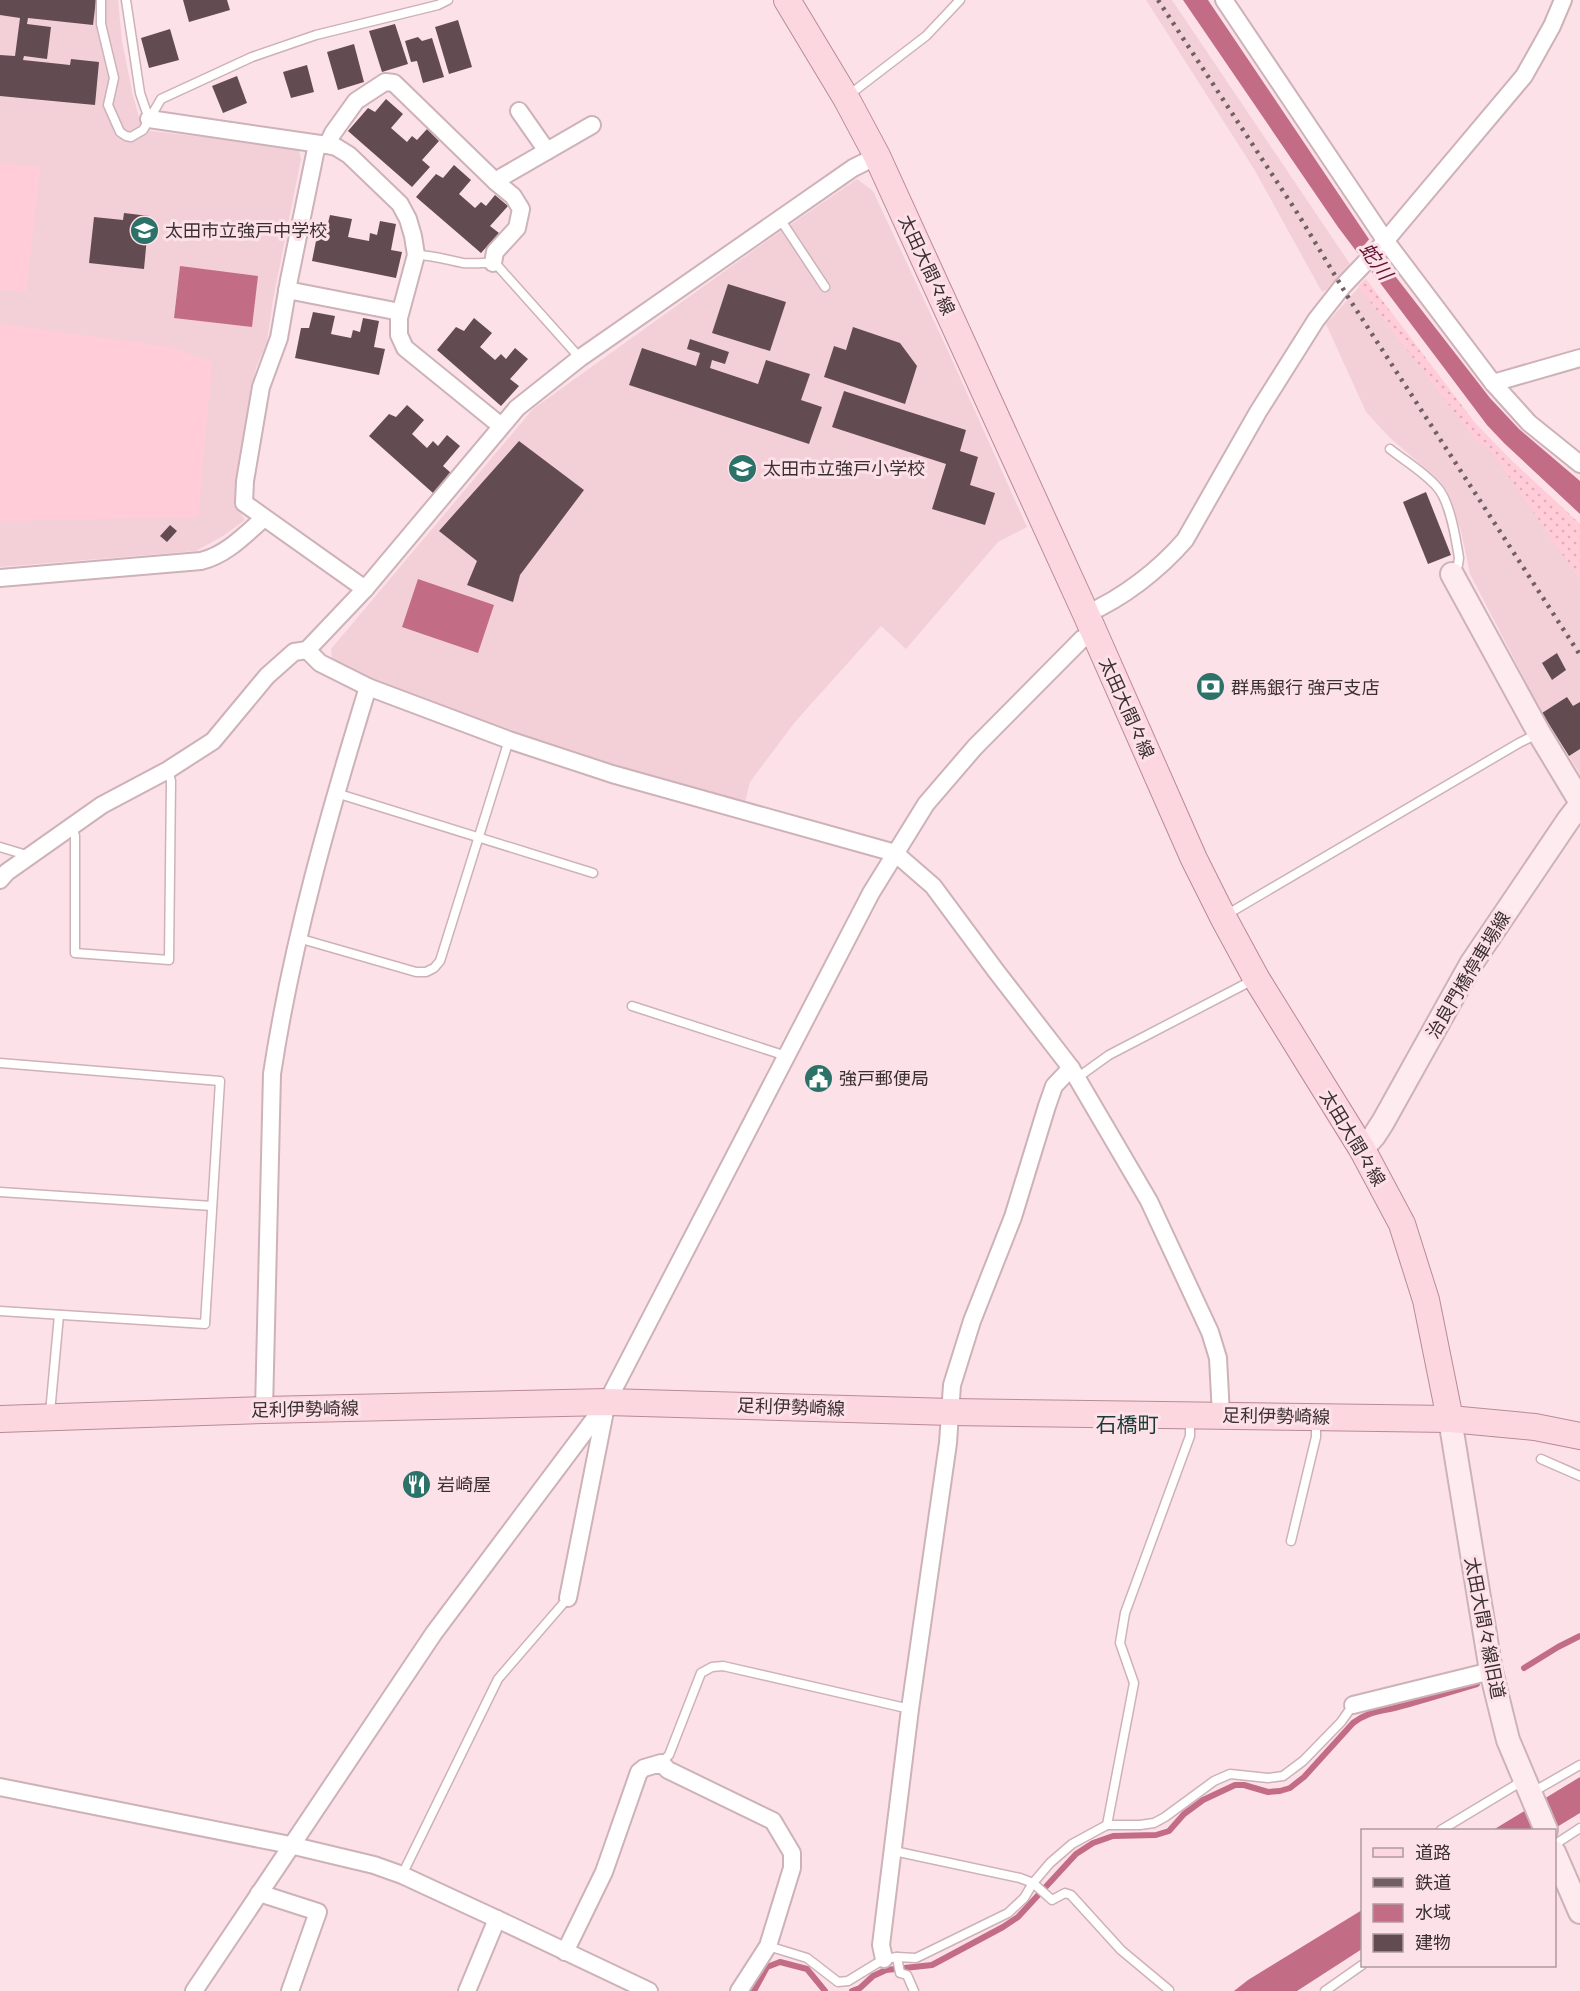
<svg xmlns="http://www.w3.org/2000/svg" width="1580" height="1991" font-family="Raleway,'Noto Sans JP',sans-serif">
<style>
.built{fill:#f3d0d8}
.grass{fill:url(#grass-dots)}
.pitch{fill:#ffccd8}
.water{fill:#c36c85}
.pier{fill:#fde1e8}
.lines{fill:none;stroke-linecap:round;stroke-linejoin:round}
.stream{stroke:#c36c85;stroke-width:6}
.building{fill:#624c51}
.lane-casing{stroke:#cdb2b8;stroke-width:11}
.street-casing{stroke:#cdb2b8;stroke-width:20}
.secondary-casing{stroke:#cdb2b8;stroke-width:26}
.primary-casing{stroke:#b78b96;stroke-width:28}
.lane{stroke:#fff;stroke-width:8}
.street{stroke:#fff;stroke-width:16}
.secondary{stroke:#feebf0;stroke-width:22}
.primary{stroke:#fdd7e0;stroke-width:26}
.rail{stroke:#706064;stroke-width:4.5;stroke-dasharray:3 6;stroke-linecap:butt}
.labels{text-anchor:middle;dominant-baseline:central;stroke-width:6;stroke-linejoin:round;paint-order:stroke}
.poi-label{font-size:18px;fill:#3a2f32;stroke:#fde1e8;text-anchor:start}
.street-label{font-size:18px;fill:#3a2f32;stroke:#fde1e8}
.water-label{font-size:20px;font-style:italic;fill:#641433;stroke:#fde1e8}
.quarter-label{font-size:21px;fill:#193a35;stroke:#fde1e8}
</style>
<defs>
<pattern id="grass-dots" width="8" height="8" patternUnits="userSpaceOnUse" patternTransform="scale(1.5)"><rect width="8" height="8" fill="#ffccd8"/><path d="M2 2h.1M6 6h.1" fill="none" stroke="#dbb0ba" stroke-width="1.8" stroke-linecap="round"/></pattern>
</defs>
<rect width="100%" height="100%" fill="#fde1e8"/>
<g class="built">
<polygon points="0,0 118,0 122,41 133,96 143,130 289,147 299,151 301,159 273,300 267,342 256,368 236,478 235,495 238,509 245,520 223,536 196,551 0,567"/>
<polygon points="1146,0 1172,0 1350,264 1326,290 1322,292 1254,169"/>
<polygon points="857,179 873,191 949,353 1027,527 998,542 906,649 881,626 795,722 750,782 744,806 622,771 492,727 381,684 332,660 331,649 533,409 761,245"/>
<polygon points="1366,279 1475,423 1511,460 1580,524 1580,774 1542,713 1470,574 1461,531 1447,491 1439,480 1390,438 1366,412 1326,324"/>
</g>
<polygon class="grass" points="1366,279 1475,423 1511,460 1580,524 1580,580 1492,452 1475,439 1358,286"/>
<g class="pitch">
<polygon points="0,163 40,167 26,292 0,289"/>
<polygon points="0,324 171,347 212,362 198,517 0,521"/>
</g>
<g class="water">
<polygon points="1183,0 1208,0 1385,263 1490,398 1519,429 1580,481 1580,514 1504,443 1487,425 1338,227"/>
<polygon points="180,266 258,276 252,327 174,318"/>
<polygon points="418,579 494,605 478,653 402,627"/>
<polygon points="1580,1777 1580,1813 1552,1830 1493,1830"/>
<polygon points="1362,1910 1362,1949 1297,1991 1234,1991 1248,1980"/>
</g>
<polygon class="pier" points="1371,237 1385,258 1370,274 1356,255"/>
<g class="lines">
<g class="stream">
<polyline points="1524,1668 1558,1647 1580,1636"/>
<polyline points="754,1991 767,1967 780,1962 807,1969 825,1991"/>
<path d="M852,1991L860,1988L873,1976L886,1970L932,1965L1003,1927L1018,1917L1076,1854L1093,1843L1113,1836L1156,1835L1169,1831L1184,1814L1203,1800L1235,1785H1244L1268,1792L1280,1791L1290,1788L1304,1777L1353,1723C1369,1711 1380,1712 1398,1707C1424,1700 1450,1692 1477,1684"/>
</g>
</g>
<g class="building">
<polygon points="0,0 96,0 93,25 28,18 27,24 51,27 47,59 24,56 23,60 70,65 71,59 99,62 95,105 0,96 0,55 15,56 20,18 0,15"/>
<polygon points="183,0 227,0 230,10 189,22"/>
<polygon points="458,20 472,67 449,74 435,27"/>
<polygon points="395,24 408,64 382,72 369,31"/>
<polygon points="170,29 179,60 149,68 141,38"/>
<polygon points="418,37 422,41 432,38 444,77 423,83 417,61 411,62 405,41"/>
<polygon points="354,44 364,82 338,90 327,52"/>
<polygon points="307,65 314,92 291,98 283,72"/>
<polygon points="237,76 247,103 223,113 212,86"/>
<polygon points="386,99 403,114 391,128 407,142 412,136 417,140 427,129 439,141 422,160 430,167 412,187 348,131 368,108 375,112"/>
<polygon points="454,165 471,180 459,194 475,208 481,202 486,206 495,195 508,206 490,226 499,233 481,253 416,197 436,174 443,178"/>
<polygon points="124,213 149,216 144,269 89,263 94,217 123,220"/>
<polygon points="330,215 352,219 348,237 369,241 370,233 377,235 380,221 396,224 391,250 402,252 396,278 312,261 318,231 326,231"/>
<polygon points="728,284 786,302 770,351 712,333"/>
<polygon points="313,312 335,316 331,334 351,338 353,330 360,332 363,318 379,321 374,347 385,349 379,375 295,358 301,328 309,328"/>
<polygon points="474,318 492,333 480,347 495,360 501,354 506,359 515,348 528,359 510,379 519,386 501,406 437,350 456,327 464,331"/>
<polygon points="853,327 900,343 917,366 905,404 824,377 834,346 846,350"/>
<polygon points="690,339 729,352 725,364 712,360 710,368 758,384 766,360 810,374 801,400 822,407 809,444 629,385 642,348 696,366 700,353 687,349"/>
<polygon points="844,391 966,430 960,451 978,457 970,485 995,493 985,525 932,509 946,464 832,427"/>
<polygon points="407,405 424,420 412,434 427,448 433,441 438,446 447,435 460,446 443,466 451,473 433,493 369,436 389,414 396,417"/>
<polygon points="519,441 584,490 520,575 513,602 467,585 477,561 439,531"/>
<polygon points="1426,492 1451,555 1428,564 1403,502"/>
<polygon points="170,525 177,531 167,542 160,536"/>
<polygon points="1557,653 1566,670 1552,680 1542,663"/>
<polygon points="1567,697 1573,706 1580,702 1580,749 1569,756 1542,713"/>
</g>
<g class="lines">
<defs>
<g id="lane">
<polyline points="101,0 101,24 114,78 108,105 120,132 126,136 131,137 143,130 161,99 252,57 316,35 438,5 448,0"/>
<polyline points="126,0 140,93 149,119"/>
<polyline points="849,95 926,36 960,0"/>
<polyline points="780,219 825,287"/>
<path d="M416,255C433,255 447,260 463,263C475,264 485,262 496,264L580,358"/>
<path d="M1390,449C1405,461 1424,472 1437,487C1450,501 1456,539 1459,558L1458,565L1453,574"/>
<polyline points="336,793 593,873"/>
<polyline points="72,826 75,836 75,953 169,960 171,781 168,770"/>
<polyline points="0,847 30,856"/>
<polyline points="1226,915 1519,743 1539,733"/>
<polyline points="298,938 416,972 426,972 434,968 440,961 509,740"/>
<polyline points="632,1006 777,1053 786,1057"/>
<polyline points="0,1063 220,1081 205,1324 0,1311"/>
<polyline points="1077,1078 1109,1055 1253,980"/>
<polyline points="0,1192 212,1206"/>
<polyline points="50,1413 59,1315"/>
<polyline points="1541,1459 1580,1476"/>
<polyline points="1291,1541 1316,1437 1316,1421"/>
<polyline points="661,1763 669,1755 701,1673 712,1667 723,1666 910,1709"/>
<polyline points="1531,1793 1580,1765"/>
<polyline points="1107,1825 1134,1683 1120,1643 1125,1613 1190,1436 1190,1418"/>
<polyline points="1441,1830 1524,1780"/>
<polyline points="1554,1845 1580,1828"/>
<polyline points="894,1851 1020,1878 1033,1883 1052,1900 1065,1893 1071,1895 1121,1950 1169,1990"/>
<polyline points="402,1875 498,1679 568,1598"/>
<polyline points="768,1946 807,1958 838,1982 848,1981 884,1959 897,1957 916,1958 1008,1913 1024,1898 1033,1883 1050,1863 1072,1844 1094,1832 1107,1825 1140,1825 1154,1823 1165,1817 1214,1781 1230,1774 1268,1778 1283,1776 1303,1761 1341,1722 1353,1705"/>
<polyline points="897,1957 900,1973 907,1975 914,1991"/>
<polyline points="1325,1991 1362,1965"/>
</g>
<g id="street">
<polyline points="1224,0 1385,240 1493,383 1529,423 1580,464"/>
<polyline points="519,111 547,151"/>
<polyline points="149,119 327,145 336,147 349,155 400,204 408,219 413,236 416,255 399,318 399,335 405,348 501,426"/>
<polyline points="317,144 289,280 279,338 261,387 245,481 244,503 365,589"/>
<polyline points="327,145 333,133 356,101 385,82 394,83 496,182 513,196 521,209 517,228 495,252 493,263"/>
<polyline points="496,182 502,177 592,125"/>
<polyline points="287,290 400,312"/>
<polyline points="1493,383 1580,358"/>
<path d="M0,578L201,561C226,555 245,535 264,518"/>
<path d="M1086,614C1123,598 1159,570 1185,540L1258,412L1316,320L1342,287L1381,246L1524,76L1552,26L1563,0"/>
<polyline points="307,650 320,663 368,687 509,740 612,774 895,853 933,886 996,971 1071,1068 1149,1201 1210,1332 1218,1358 1221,1415"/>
<polyline points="0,880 7,872 102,805 168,770 213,741 267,676 294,652 307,650 365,589 517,408 580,358 853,168 877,156"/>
<path d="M264,1410L272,1074C292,942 329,814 368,687"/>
<polyline points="568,1598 606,1406"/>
<polyline points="1353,1705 1491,1671"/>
<polyline points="0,1787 290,1845 374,1865 402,1875 497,1919 649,1991"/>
<polyline points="259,1893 318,1912 290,1991"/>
<polyline points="565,1952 604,1872 639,1772 644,1768 661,1763 668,1770 773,1821 792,1853 792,1868 768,1946 739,1991"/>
<polyline points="884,1959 881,1945 910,1709 948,1443 952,1385 972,1321 1013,1217 1047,1106 1054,1086 1071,1068"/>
<polyline points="194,1991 434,1633 607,1402 871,893 926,804 975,747 1082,639 1094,632"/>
<polyline points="467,1991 497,1919"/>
</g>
<g id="secondary">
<polyline points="1452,574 1539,733 1580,801"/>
<polyline points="1362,1149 1374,1136 1383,1122 1471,964 1569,819 1580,805"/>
<polyline points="1450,1419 1491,1671 1508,1740 1546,1830"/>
<polyline points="1554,1852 1580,1912"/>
</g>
<g id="primary">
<polyline points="787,0 846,98 877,156 1086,614 1194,859 1223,917 1256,978 1362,1149 1402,1224 1426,1300 1450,1419"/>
<polyline points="0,1419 264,1410 607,1402 951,1412 1450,1419 1535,1427 1580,1436"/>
</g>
</defs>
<use href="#lane" class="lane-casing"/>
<use href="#street" class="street-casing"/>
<use href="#secondary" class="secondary-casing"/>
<use href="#primary" class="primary-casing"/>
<use href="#lane" class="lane"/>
<use href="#street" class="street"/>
<use href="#secondary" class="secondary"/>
<use href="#primary" class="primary"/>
<polyline class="rail" points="1158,0 1298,214 1348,297 1580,655"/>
</g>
<defs>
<symbol id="school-disc" viewBox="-11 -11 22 22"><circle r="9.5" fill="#2c7268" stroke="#fde1e8"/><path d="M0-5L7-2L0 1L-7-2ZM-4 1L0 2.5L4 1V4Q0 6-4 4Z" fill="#fff"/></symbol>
<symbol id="bank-disc" viewBox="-11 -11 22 22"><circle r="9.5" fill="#2c7268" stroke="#fde1e8"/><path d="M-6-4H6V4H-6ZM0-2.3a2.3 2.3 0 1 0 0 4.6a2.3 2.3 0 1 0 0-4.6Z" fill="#fff"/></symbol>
<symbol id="civic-disc" viewBox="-11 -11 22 22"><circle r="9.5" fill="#2c7268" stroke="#fde1e8"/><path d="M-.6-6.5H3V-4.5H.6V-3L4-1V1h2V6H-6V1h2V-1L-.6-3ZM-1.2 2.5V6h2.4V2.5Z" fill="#fff"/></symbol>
<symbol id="restaurant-disc" viewBox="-11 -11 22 22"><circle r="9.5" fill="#2c7268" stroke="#fde1e8"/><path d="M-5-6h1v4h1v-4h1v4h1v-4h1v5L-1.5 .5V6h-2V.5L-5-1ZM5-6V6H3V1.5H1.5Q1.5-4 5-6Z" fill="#fff"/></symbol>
</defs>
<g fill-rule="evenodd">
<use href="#school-disc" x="128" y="214" width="33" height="33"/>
<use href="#school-disc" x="726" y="452" width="33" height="33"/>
<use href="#bank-disc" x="1194" y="670" width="33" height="33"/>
<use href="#civic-disc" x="802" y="1062" width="33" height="33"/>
<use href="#restaurant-disc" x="400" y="1468" width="33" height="33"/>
</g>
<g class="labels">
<g class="poi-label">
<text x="165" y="230">太田市立強戸中学校</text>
<text x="763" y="468">太田市立強戸小学校</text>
<text x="1231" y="687">群馬銀行 強戸支店</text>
<text x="839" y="1078">強戸郵便局</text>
<text x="437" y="1484">岩崎屋</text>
</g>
<g class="street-label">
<text transform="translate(927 265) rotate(65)">太田大間々線</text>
<text transform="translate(1127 708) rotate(66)">太田大間々線</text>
<text transform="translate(1468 975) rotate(-59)">治良門橋停車場線</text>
<text transform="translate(1353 1138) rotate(59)">太田大間々線</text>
<text transform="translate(791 1407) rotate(2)">足利伊勢崎線</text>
<text transform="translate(305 1409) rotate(-1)">足利伊勢崎線</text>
<text transform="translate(1276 1416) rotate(1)">足利伊勢崎線</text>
<text transform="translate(1485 1628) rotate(79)">太田大間々線旧道</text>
</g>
<g class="water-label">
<text transform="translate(1376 261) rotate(55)">蛇川</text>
</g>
<g class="quarter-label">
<text x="1127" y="1424">石橋町</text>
</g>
</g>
<rect x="1361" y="1829" width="195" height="138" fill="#fde1e8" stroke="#af9a9f" stroke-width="1.5"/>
<rect x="1373" y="1848" width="30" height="9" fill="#fdd7e0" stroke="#af9a9f" stroke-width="1.5"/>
<text x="1415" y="1859" font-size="18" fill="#3a2f32">道路</text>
<rect x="1373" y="1878" width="30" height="9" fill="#706064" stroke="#af9a9f" stroke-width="1.5"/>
<text x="1415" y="1889" font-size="18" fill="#3a2f32">鉄道</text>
<rect x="1373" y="1904" width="30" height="18" fill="#c36c85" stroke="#af9a9f" stroke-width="1.5"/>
<text x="1415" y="1919" font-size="18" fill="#3a2f32">水域</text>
<rect x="1373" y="1934" width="30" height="18" fill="#624c51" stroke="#af9a9f" stroke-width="1.5"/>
<text x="1415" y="1949" font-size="18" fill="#3a2f32">建物</text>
</svg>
